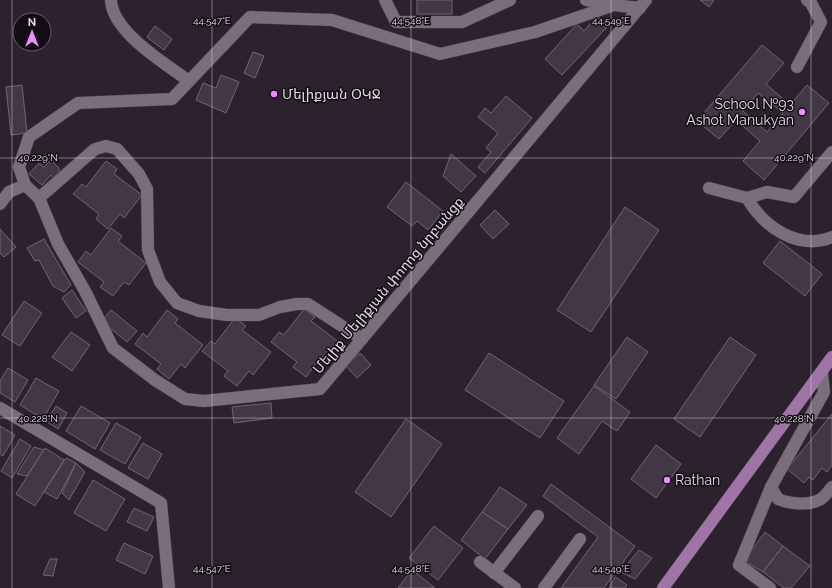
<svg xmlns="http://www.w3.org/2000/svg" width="832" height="588" font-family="Raleway,'Noto Sans Armenian',sans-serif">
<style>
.building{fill:#423744;stroke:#716473;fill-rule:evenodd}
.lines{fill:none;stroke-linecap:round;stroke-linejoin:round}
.minor-casing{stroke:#453d47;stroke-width:13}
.major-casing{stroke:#453d47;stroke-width:13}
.minor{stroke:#7a6d7c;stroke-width:12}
.major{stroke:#9f75a7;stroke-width:12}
.ticks{fill:none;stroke:#e1dae3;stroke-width:1;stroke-opacity:0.45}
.poi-dot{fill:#eb8dfc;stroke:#120d13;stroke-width:1.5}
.labels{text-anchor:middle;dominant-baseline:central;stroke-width:3;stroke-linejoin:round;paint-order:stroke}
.poi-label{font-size:14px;fill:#e1dae3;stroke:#120d13;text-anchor:start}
.street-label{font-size:14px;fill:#e1dae3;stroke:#120d13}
.ticks-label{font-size:10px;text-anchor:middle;fill:#e1dae3;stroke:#120d13;stroke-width:3;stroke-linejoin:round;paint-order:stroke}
</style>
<rect width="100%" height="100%" fill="#2c222e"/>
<g class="building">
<rect x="417" y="0" width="35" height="14"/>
<polygon points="700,0 714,0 709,7"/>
<polygon points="597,16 608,26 562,75 545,59 577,24 584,31"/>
<polygon points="155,26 172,39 164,50 147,37"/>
<path d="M762,45L784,63L766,84L790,105L807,85L829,103L764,180L743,161L760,141L736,120L719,139L697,121ZM758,93L783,113L767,132L743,111Z"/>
<polygon points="253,52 264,56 255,78 244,73"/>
<polygon points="221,75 239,82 226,113 196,100 203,83 216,88"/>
<polygon points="22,85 27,133 11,135 6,87"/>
<polygon points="506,96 532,118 485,173 478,167 491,152 486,148 498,133 478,117 485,108 491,113"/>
<polygon points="451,154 476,176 461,192 443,176"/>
<polygon points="51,160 59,168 59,173 54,179 51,175 42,185 29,174 39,163 44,167"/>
<polygon points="106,161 117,169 114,174 142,195 124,218 120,214 108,229 96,219 99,214 73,194 82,184 86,187"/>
<polygon points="406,182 443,211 428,230 417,221 412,226 387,207"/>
<polygon points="625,207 659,230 591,332 557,310"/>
<polygon points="495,210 509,224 493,239 480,225"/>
<polygon points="111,228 122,236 118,241 146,263 129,285 124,282 113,296 100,287 104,282 78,262 86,251 91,255"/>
<polygon points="0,229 16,247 4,257 0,253"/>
<polygon points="44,239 71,285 64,292 53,286 39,260 35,261 27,248"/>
<polygon points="780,241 822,274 805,296 763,263"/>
<polygon points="72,290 86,311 76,318 62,298"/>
<polygon points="24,301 42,313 20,346 2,335"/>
<polygon points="304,309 315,317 311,321 340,343 322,366 317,362 306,377 293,367 297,362 271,342 279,332 284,335"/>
<polygon points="111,310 137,331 127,342 102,321"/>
<polygon points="167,310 178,319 175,323 203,345 185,368 181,364 169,379 157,369 161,364 135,344 143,333 147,337"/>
<polygon points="235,318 246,326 242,330 271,352 253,375 249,371 237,386 224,376 228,371 202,351 211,341 215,344"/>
<polygon points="71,332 90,345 72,371 52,357"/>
<polygon points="627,337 648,352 616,399 594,385"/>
<polygon points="730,337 756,355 700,437 674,419"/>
<polygon points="360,353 371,365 357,378 346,366"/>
<polygon points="489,353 564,401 540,438 465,390"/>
<polygon points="8,368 28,380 15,402 0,393 0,381"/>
<polygon points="36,378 59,391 43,419 20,405"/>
<polygon points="594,386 630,412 617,431 602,421 579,454 557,438"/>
<polygon points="271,403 272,418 234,423 232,407"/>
<polygon points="56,406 67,413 58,429 46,421"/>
<polygon points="81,406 110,423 95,449 66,431"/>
<polygon points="832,414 832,465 827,472 822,468 813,480 809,477 804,483 787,469"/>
<polygon points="406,419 442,444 391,517 355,492"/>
<polygon points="116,423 141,437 125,464 100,450"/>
<polygon points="0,426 15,435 3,456 0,454"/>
<polygon points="20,439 31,446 12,478 1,471"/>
<polygon points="143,443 162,454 148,479 128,468"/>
<polygon points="656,445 681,464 656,498 631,479"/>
<polygon points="34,447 44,450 27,476 17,474"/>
<polygon points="45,448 64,460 35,506 16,494"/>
<polygon points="66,458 76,463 57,499 44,492"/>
<polygon points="76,463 85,472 69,500 62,493"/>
<polygon points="93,480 125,499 106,531 74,513"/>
<polygon points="551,484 635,546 604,588 561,588 598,537 543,496"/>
<polygon points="500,487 527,505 508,529 482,512"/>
<polygon points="134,508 154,517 147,531 127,522"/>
<polygon points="482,512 508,529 485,559 461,540"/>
<polygon points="434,526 463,548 438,580 409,558"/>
<polygon points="765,532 783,546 763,572 744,561"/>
<polygon points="124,543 153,556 145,574 116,560"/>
<polygon points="783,546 810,566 791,588 784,588 763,572"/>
<polygon points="639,550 652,558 635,579 621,572"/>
<polygon points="50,559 57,559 53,576 43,575"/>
<polygon points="412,570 435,588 398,588"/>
<polygon points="615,577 627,585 625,588 609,588"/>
</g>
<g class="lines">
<defs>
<g id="minor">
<path d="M111,0C112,32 166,64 189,81"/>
<polyline points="385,0 396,22 462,22 510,0"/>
<polyline points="586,0 612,4"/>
<polyline points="797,67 821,22 811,3 807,0"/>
<polyline points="25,185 19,167 29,137 78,103 172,99 250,17 332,20 440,54 535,32 614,5 640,8"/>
<polyline points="709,188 747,198 767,192 794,197 832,152"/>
<polyline points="39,198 95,149 106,146 117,149 139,174 147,189 148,250 160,282 177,303 199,311 227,315 259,315 280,307 297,304 308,304 362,339"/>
<path d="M747,198C764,227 798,251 832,237"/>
<polyline points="0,204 9,192 25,185 39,198 58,244 85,291 113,348 155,380 185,399 204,401 320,389 646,0"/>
<polyline points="0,408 161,503 169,588"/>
<path d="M771,487L778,499C790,504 809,506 821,499C825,496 829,491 832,487"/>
<polyline points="480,562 515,588"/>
<polyline points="494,573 538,516"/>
<polyline points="544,588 580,539"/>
<polyline points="770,588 739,565 771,487 824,392 822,373"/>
</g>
<polyline id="major" points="663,588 832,357"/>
</defs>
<use href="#minor" class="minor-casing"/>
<use href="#major" class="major-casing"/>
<use href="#minor" class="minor"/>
<use href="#major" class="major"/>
</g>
<path class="ticks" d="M12,0V588M212,0V588M411,0V588M611,0V588M811,0V588M0,158H832M0,418H832"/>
<g class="poi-dot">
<circle cx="274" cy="94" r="4"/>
<circle cx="802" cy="112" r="4"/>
<circle cx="667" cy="480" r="4"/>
</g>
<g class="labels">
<g class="poi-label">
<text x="282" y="94">Մելիքյան ՕԿՋ</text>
<text x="794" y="104" text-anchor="end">School №93<tspan x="794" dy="16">Ashot Manukyan</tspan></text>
<text x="675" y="480">Rathan</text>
</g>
<g class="street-label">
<text transform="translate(388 285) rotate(-50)">Մելիք Մելիքյան փողոց նրբանցք</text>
</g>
</g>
<g class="ticks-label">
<text x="212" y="24">44.547°E</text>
<text x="411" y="24">44.548°E</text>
<text x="611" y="24">44.549°E</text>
<text x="38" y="161">40.229°N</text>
<text x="794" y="161">40.229°N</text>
<text x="38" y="422">40.228°N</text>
<text x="794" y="422">40.228°N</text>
<text x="212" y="572">44.547°E</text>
<text x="411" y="572">44.548°E</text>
<text x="611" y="572">44.549°E</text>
</g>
<g transform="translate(32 32)"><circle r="19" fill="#120d13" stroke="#655f66"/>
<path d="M0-3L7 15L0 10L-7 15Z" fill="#eb8dfc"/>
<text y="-6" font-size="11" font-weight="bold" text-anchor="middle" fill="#e1dae3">N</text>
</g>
</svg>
